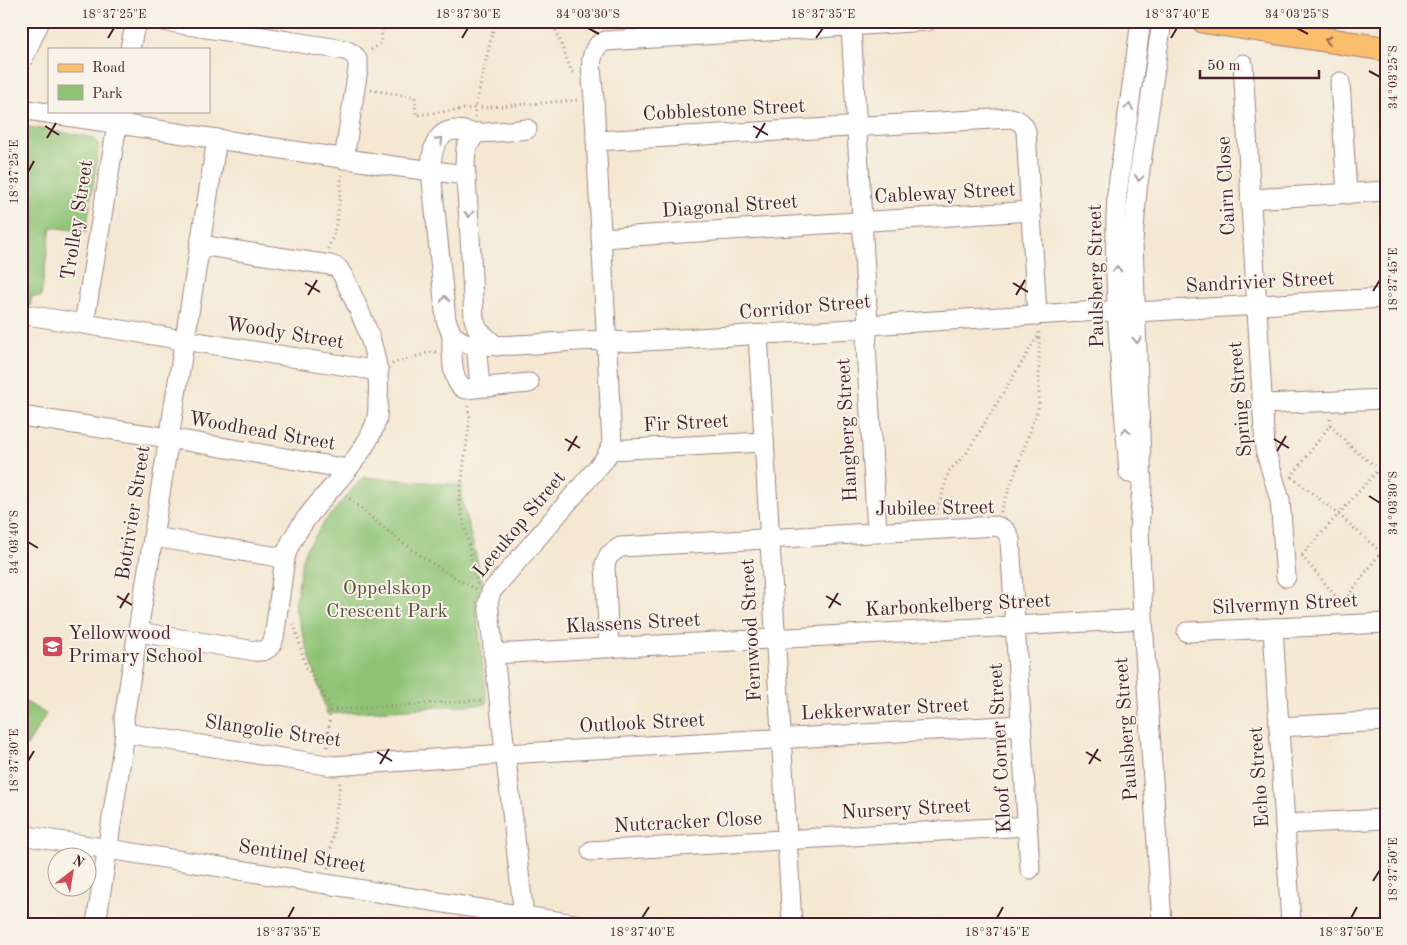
<svg xmlns="http://www.w3.org/2000/svg" width="1407" height="945" font-family="'Old Standard TT',serif">
<style>
.green{fill:#8ec375;stroke:#6c7150}
.lines{fill:none;stroke-linecap:round;stroke-linejoin:round}
.minor-casing{stroke:#9f847f;stroke-width:21}
.major-casing{stroke:#9f847f;stroke-width:26}
.path{stroke:#9f847f;stroke-width:3;stroke-dasharray:1 4;stroke-linecap:butt}
.minor{stroke:#fff;stroke-width:19}
.major{stroke:#fabe6d;stroke-width:24}
.oneway{stroke:#996749}
.oneway2{stroke:#ae9aa0}
.ticks{fill:none;stroke:#4a1f2b;stroke-width:2}
.labels{text-anchor:middle;dominant-baseline:central;stroke-width:4;stroke-linejoin:round;paint-order:stroke}
.street-label{font-size:20px;fill:#4a1f2b;stroke:#f7f3e8}
.park-label{font-size:20px;fill:#5e5041;stroke:#f7f3e8}
.poi-label{font-size:20px;fill:#4a1f2b;stroke:#f7f3e8;text-anchor:start}
.neatline{fill:none;stroke:#4a1f2b;stroke-width:2}
.ticks-label{font-size:12px;text-anchor:middle;fill:#4a1f2b}
</style>
<rect width="100%" height="100%" fill="#f7f3e8"/>
<filter id="ink" filterUnits="userSpaceOnUse"><feTurbulence type="fractalNoise" baseFrequency=".02" numOctaves="2"/><feDisplacementMap in="SourceGraphic" scale="10" xChannelSelector="R" yChannelSelector="G"/><feConvolveMatrix kernelMatrix="1 2 1 2 8 2 1 2 1" color-interpolation-filters="sRGB"/></filter>
<filter id="wash" filterUnits="userSpaceOnUse"><feTurbulence type="fractalNoise" baseFrequency=".0096" numOctaves="4" result="noise"/><feDisplacementMap in="SourceGraphic" scale="20" xChannelSelector="R" yChannelSelector="G"/><feGaussianBlur stdDeviation="1.12" result="paint"/><feColorMatrix in="noise" values="0 0 0 0 0 0 0 0 0 0 0 0 0 0 0 0 0 1.4 0 .05"/><feComposite in="paint" operator="in"/></filter>
<g filter="url(#wash)">
<rect width="100%" height="100%" fill="#f4e8d3"/>
<g class="green">
<polygon points="21,126 91,137 94,138 99,145 86,232 51,227 41,297 32,296 30,307 21,306"/>
<polygon points="363,477 463,485 462,500 483,584 479,591 476,605 487,704 327,714 295,608 302,560 306,549 326,520"/>
<polygon points="21,699 46,714 27,746 23,743 25,739 21,736"/>
</g>
</g>
<g filter="url(#ink)">
<g class="lines">
<defs>
<g id="minor">
<path d="M163,21L345,50C355,54 359,58 358,69L344,159"/>
<polyline points="851,26 868,325 866,345 877,533"/>
<polyline points="130,49 134,30 140,21"/>
<polyline points="21,63 40,21"/>
<polyline points="1243,64 1265,449 1280,500 1286,577"/>
<polyline points="1340,82 1347,194"/>
<polyline points="21,109 393,166 466,175"/>
<path d="M527,129C510,131 493,133 476,133C470,133 463,130 457,130C434,130 431,154 431,171L446,320L452,335C457,338 463,343 469,344C522,350 575,336 628,342L852,329L868,325L1099,311L1136,312L1386,298"/>
<polyline points="476,133 466,148 465,164 470,236 474,319 478,330 496,346"/>
<path d="M596,141L1011,118C1019,120 1023,123 1026,131L1037,315"/>
<polyline points="1250,199 1386,191"/>
<polyline points="601,238 1031,211"/>
<polyline points="21,314 379,371"/>
<polyline points="84,324 119,113"/>
<path d="M452,335C452,350 450,383 465,389L529,383"/>
<polyline points="758,335 792,924"/>
<polyline points="476,343 480,387"/>
<polyline points="1262,404 1386,399"/>
<polyline points="21,416 169,438 348,469"/>
<polyline points="610,450 764,442"/>
<path d="M1129,473C1122,380 1112,286 1117,193L1141,21"/>
<polyline points="153,537 285,558"/>
<polyline points="1273,628 1291,924"/>
<path d="M138,632L255,651C265,652 271,648 274,638L285,558C290,536 314,508 329,491C347,470 367,448 376,422C378,414 378,406 378,399C382,353 362,316 343,276L338,268L330,265L200,245"/>
<polyline points="1187,632 1386,623"/>
<path d="M609,648L605,564L609,555L620,547L996,526C1004,528 1008,532 1010,540L1030,869"/>
<polyline points="493,654 1143,619"/>
<polyline points="1279,727 1386,721"/>
<polyline points="125,733 333,766 505,754 1022,725"/>
<polyline points="1285,824 1386,819"/>
<polyline points="21,835 575,924"/>
<polyline points="591,851 1028,826"/>
<path d="M524,916L488,603L491,592L495,587L605,459L612,444L594,99C593,82 584,47 606,41L927,21"/>
<polyline points="96,924 125,733 124,718 217,139"/>
<polyline points="1162,924 1144,637 1139,531 1142,488 1133,242 1137,190 1162,21"/>
</g>
<polyline id="major" points="1204,21 1386,49"/>
</defs>
<use href="#minor" class="minor-casing"/>
<use href="#major" class="major-casing"/>
<g class="path">
<polyline points="552,21 572,72 575,72"/>
<polyline points="371,50 381,43 383,21"/>
<polyline points="371,90 415,97 416,115 475,108 495,21"/>
<polyline points="475,117 475,108 579,100"/>
<path d="M328,249C339,224 339,201 342,175"/>
<polyline points="392,364 430,352 437,352"/>
<polyline points="468,406 470,418 459,501 477,584"/>
<polyline points="1330,425 1353,449 1379,469"/>
<polyline points="1291,477 1330,425 1330,418"/>
<polyline points="1292,477 1338,514 1381,552 1386,553"/>
<path d="M346,495C382,529 432,567 476,589"/>
<polyline points="1001,512 1039,406 1039,334"/>
<polyline points="936,514 949,471 966,454 1039,334 1038,330"/>
<polyline points="1302,555 1379,469 1386,464"/>
<polyline points="1302,556 1342,604 1343,610"/>
<polyline points="1342,604 1381,552"/>
<polyline points="294,624 306,667 326,699 330,710 327,749"/>
<polyline points="330,710 484,700"/>
<polyline points="328,868 340,785 339,781"/>
</g>
<use href="#minor" class="minor"/>
<use href="#major" class="major"/>
</g>
<defs><path id="oneway-chevron" d="M-2-3.5L2.5 0L-2 3.5" fill="none" stroke-width="1.6" stroke-linecap="round" stroke-linejoin="round" transform="scale(1.25)"/></defs>
<use class="oneway" href="#oneway-chevron" transform="translate(1328 40) rotate(-171)"/>
<g class="oneway2">
<use href="#oneway-chevron" transform="translate(1129 107) rotate(-82)"/>
<use href="#oneway-chevron" transform="translate(440 140) rotate(-47)"/>
<use href="#oneway-chevron" transform="translate(1139 178) rotate(98)"/>
<use href="#oneway-chevron" transform="translate(469 214) rotate(87)"/>
<use href="#oneway-chevron" transform="translate(1117 269) rotate(-91)"/>
<use href="#oneway-chevron" transform="translate(445 299) rotate(-94)"/>
<use href="#oneway-chevron" transform="translate(1137 340) rotate(88)"/>
<use href="#oneway-chevron" transform="translate(1126 431) rotate(-94)"/>
</g>
</g>
<path class="ticks" d="M588,28L599,34M1297,28L1308,34M108,38L114,28M462,38L468,28M816,38L823,28M1171,38L1177,28M1369,71L1380,77M45,126L59,135M753,126L768,135M47,138L56,123M756,138L765,123M28,172L34,161M305,283L320,292M1013,283L1028,292M1373,291L1380,280M308,295L317,280M1016,295L1025,280M565,439L580,448M1274,439L1289,448M568,451L577,436M1277,451L1286,436M1369,496L1380,503M28,542L38,548M117,596L132,605M826,596L841,605M120,608L129,593M829,608L838,593M377,752L392,761M1086,752L1101,761M28,761L34,751M380,764L389,749M1089,764L1098,749M1373,881L1380,870M288,918L294,907M642,918L649,907M997,918L1003,907M1351,918L1357,907"/>
<defs>
<symbol id="school-square" viewBox="-11 -11 22 22"><rect x="-9" y="-9" width="18" height="18" rx="4" fill="#d1495b" stroke="#f7f3e8"/><path d="M0-5L7-2L0 1L-7-2ZM-4 1L0 2.5L4 1V4Q0 6-4 4Z" fill="#fff"/></symbol>
</defs>
<g fill-rule="evenodd">
<use href="#school-square" x="40" y="634" width="25" height="25"/>
</g>
<g class="labels">
<g class="street-label">
<text transform="translate(724 111) rotate(-3)">Cobblestone Street</text>
<text transform="translate(1227 186) rotate(-93)">Cairn Close</text>
<text transform="translate(945 194) rotate(-3)">Cableway Street</text>
<text transform="translate(730 207) rotate(-4)">Diagonal Street</text>
<text transform="translate(78 220) rotate(-81)">Trolley Street</text>
<text transform="translate(1097 276) rotate(-91)">Paulsberg Street</text>
<text transform="translate(1260 283) rotate(-3)">Sandrivier Street</text>
<text transform="translate(805 308) rotate(-5)">Corridor Street</text>
<text transform="translate(285 334) rotate(9)">Woody Street</text>
<text transform="translate(1241 399) rotate(-95)">Spring Street</text>
<text transform="translate(686 424) rotate(-3)">Fir Street</text>
<text transform="translate(848 430) rotate(-93)">Hangberg Street</text>
<text transform="translate(262 432) rotate(10)">Woodhead Street</text>
<text transform="translate(935 509) rotate(-1)">Jubilee Street</text>
<text transform="translate(134 513) rotate(-81)">Botrivier Street</text>
<text transform="translate(520 525) rotate(-50)">Leeukop Street</text>
<text transform="translate(1285 605) rotate(-3)">Silvermyn Street</text>
<text transform="translate(958 606) rotate(-3)">Karbonkelberg Street</text>
<text transform="translate(633 624) rotate(-3)">Klassens Street</text>
<text transform="translate(752 630) rotate(-93)">Fernwood Street</text>
<text transform="translate(885 710) rotate(-3)">Lekkerwater Street</text>
<text transform="translate(642 724) rotate(-3)">Outlook Street</text>
<text transform="translate(1127 729) rotate(-94)">Paulsberg Street</text>
<text transform="translate(273 732) rotate(8)">Slangolie Street</text>
<text transform="translate(1001 748) rotate(-93)">Kloof Corner Street</text>
<text transform="translate(1260 777) rotate(-94)">Echo Street</text>
<text transform="translate(906 810) rotate(-3)">Nursery Street</text>
<text transform="translate(688 823) rotate(-3)">Nutcracker Close</text>
<text transform="translate(302 857) rotate(9)">Sentinel Street</text>
</g>
<g class="park-label">
<text x="387" y="589">Oppelskop<tspan x="387" dy="23">Crescent Park</tspan></text>
</g>
<g class="poi-label">
<text x="68" y="634">Yellowwood<tspan x="68" dy="23">Primary School</tspan></text>
</g>
</g>
<rect width="1407" height="945" fill="none" stroke="#f7f3e8" stroke-width="55"/>
<rect x="48" y="48" width="162" height="65" fill="#f7f3e8" stroke="#b29e9c"/>
<rect x="58" y="64" width="25" height="8" fill="#fabe6d" stroke="#b29e9c"/>
<text x="92" y="72" font-size="15" fill="#4a1f2b">Road</text>
<rect x="58" y="85" width="25" height="15" fill="#8ec375" stroke="#b29e9c"/>
<text x="92" y="98" font-size="15" fill="#4a1f2b">Park</text>
<g transform="translate(72 872) rotate(31)"><circle r="24" fill="#f7f3e8" stroke="#b29e9c"/>
<path d="M0-4L9 19L0 12L-9 19Z" fill="#d1495b"/>
<text y="-8" font-size="14" font-weight="bold" text-anchor="middle" fill="#4a1f2b">N</text>
</g>
<path d="M1200 70v8h119v-8" fill="none" stroke="#4a1f2b" stroke-width="2.5"/>
<text x="1207" y="70" font-size="15" fill="#4a1f2b" stroke="#f7f3e8" stroke-width="4" paint-order="stroke">50 m</text>
<rect x="28" y="28" width="1352" height="890" class="neatline"/>
<g class="ticks-label">
<text x="114" y="18">18°37'25"E</text>
<text x="468" y="18">18°37'30"E</text>
<text x="588" y="18">34°03'30"S</text>
<text x="823" y="18">18°37'35"E</text>
<text x="1177" y="18">18°37'40"E</text>
<text x="1297" y="18">34°03'25"S</text>
<text transform="translate(1393 77) rotate(-90)" y="4">34°03'25"S</text>
<text transform="translate(14 172) rotate(-90)" y="4">18°37'25"E</text>
<text transform="translate(1393 280) rotate(-90)" y="4">18°37'45"E</text>
<text transform="translate(1393 503) rotate(-90)" y="4">34°03'30"S</text>
<text transform="translate(14 542) rotate(-90)" y="4">34°03'40"S</text>
<text transform="translate(14 761) rotate(-90)" y="4">18°37'30"E</text>
<text transform="translate(1393 870) rotate(-90)" y="4">18°37'50"E</text>
<text x="288" y="936">18°37'35"E</text>
<text x="642" y="936">18°37'40"E</text>
<text x="997" y="936">18°37'45"E</text>
<text x="1351" y="936">18°37'50"E</text>
</g>
</svg>
